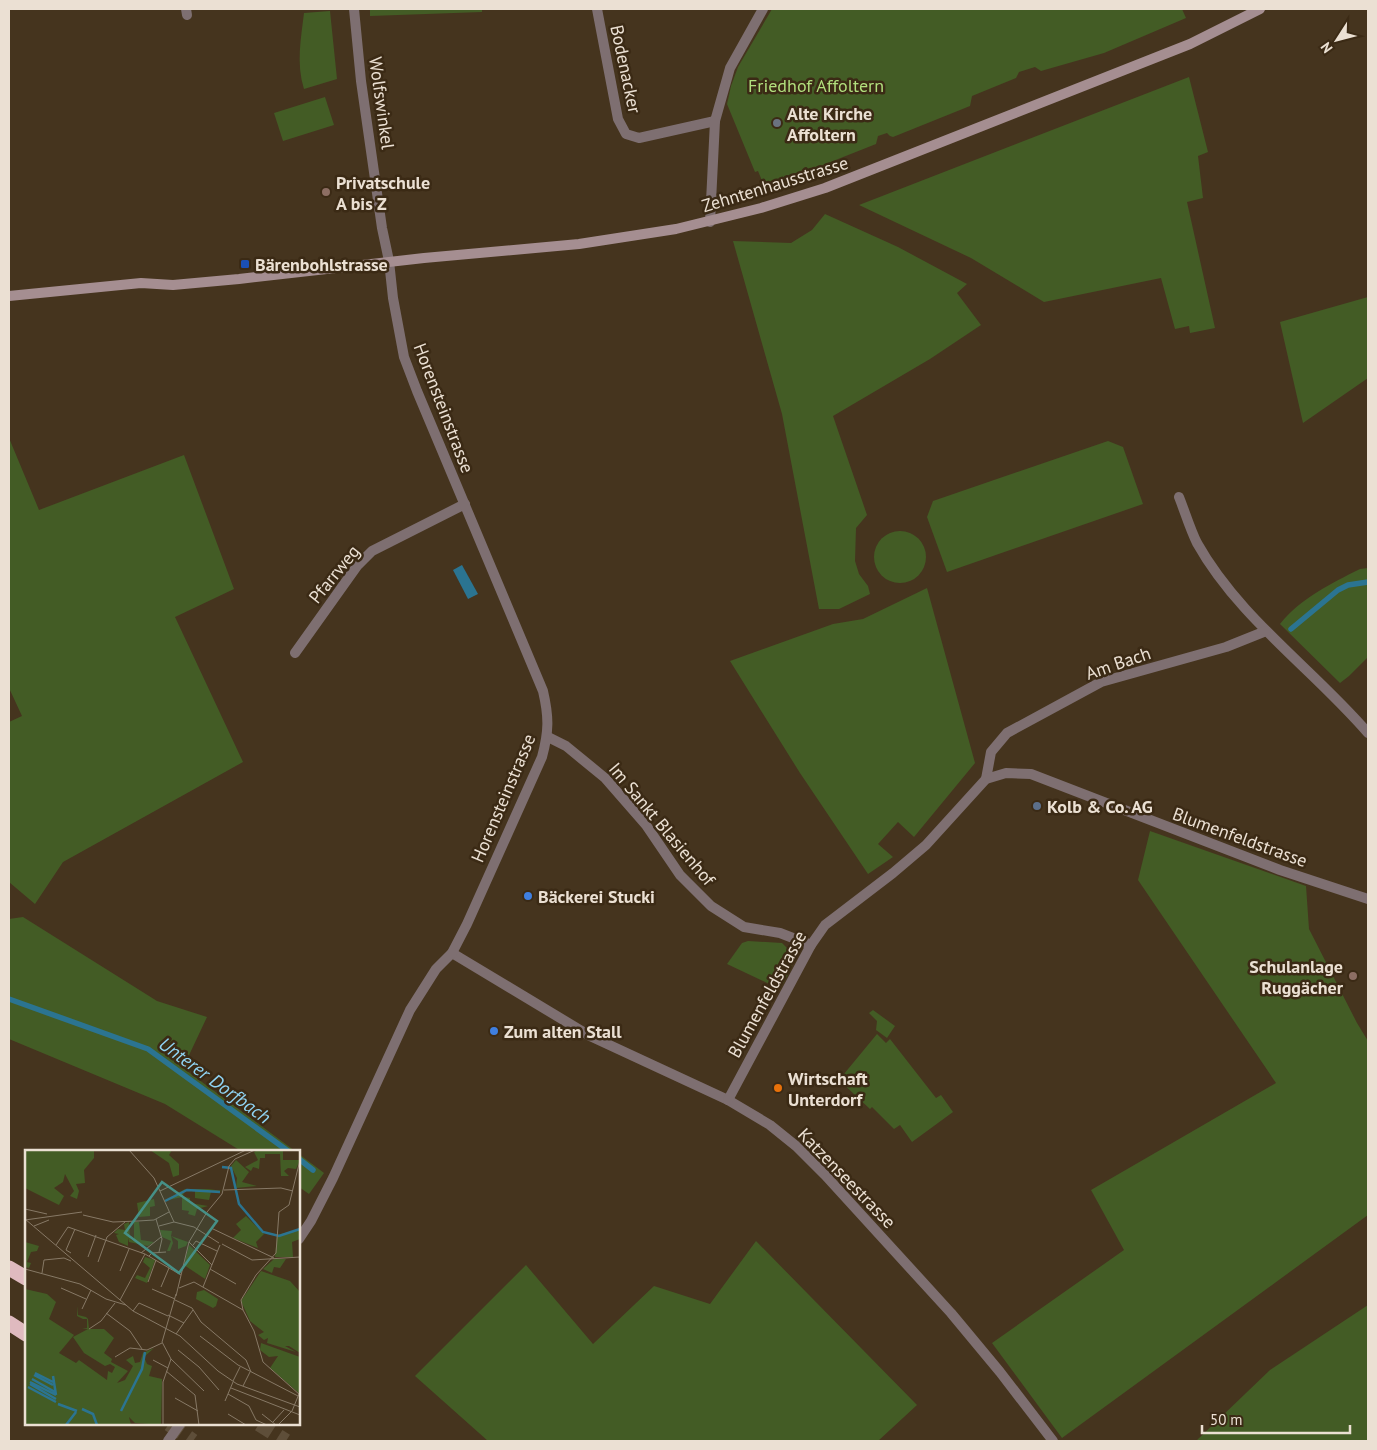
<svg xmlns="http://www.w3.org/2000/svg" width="1377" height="1450" font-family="'PT Sans',sans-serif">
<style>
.green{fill:#435c25}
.water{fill:#2b7491}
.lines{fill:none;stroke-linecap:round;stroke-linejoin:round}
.stream{stroke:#2b7491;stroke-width:5.5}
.highway-tunnel{stroke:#5e4e39;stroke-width:15;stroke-dasharray:15 8;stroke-linecap:butt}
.street{stroke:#7e6f71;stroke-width:10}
.secondary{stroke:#a58e91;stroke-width:10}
.highway{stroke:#dfbabf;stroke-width:15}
.worship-dot{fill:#6b7280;stroke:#3b2a15;stroke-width:2}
.education-dot{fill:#8d6e63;stroke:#3b2a15;stroke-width:2}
.transit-dot{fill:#1a4fb4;stroke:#3b2a15;stroke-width:2}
.service-dot{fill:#5c6f8a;stroke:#3b2a15;stroke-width:2}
.shop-dot{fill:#3f7fe0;stroke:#3b2a15;stroke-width:2}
.food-dot{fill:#e8710a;stroke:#3b2a15;stroke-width:2}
.labels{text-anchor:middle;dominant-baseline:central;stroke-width:5;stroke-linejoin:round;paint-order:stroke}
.street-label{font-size:18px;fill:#ebe0d3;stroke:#3b2a15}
.park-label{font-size:18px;fill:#b1df7d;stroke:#3b2a15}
.poi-label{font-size:18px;font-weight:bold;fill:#ebe0d3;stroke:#3b2a15;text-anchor:start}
.water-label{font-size:19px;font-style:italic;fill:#90d4f4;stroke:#3b2a15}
.inset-river{fill:none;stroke:#2b7491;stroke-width:2.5}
.inset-road{fill:none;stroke:#877966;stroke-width:1}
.view{fill:#469087;fill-opacity:0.15;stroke:#469087;stroke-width:2.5}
.inset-edge{fill:none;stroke:#ebe0d3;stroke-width:2.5}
</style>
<rect width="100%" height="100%" fill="#45341e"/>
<g class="green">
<polygon points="370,9 482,9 482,12 370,16"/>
<polygon points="772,9 1182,9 1186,18 1104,53 1041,71 1035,67 1019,72 1016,78 972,96 970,106 893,137 890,136 887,133 878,136 876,144 765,188 758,171 755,172 727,104 731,86 738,67"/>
<path d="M330,11L337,79L304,89C296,64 301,38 304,13Z"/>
<polygon points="1189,77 1208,152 1198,156 1203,198 1187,202 1215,328 1190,333 1189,326 1175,329 1161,278 1044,302 971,258 859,205"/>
<polygon points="325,97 334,125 283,141 274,113"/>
<polygon points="825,214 898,247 967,284 957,293 981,325 930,359 833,416 867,515 856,528 855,561 859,574 868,586 870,594 839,609 819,609 782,414 733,241 791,243 812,230"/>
<polygon points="1368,297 1368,378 1303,423 1280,322"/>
<polygon points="9,438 39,510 184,455 234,589 175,617 243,762 63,862 35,904 9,882 9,722 22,716 9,688"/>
<polygon points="1108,441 1123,447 1143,504 947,572 927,517 933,501"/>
<circle cx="900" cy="557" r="26"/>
<path d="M1368,568V657L1349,676L1340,683L1280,624C1301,598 1330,584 1360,569Z"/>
<polygon points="927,588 975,763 914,837 898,822 878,844 893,857 868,874 800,773 730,661 833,624 863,619"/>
<polygon points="1150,831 1306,886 1309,929 1357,1023 1368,1041 1368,1215 1062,1438 992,1343 1124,1250 1091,1190 1276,1083 1138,880"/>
<polygon points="23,917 157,1001 207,1017 183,1068 295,1151 241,1151 165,1104 9,1039 9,919"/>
<polygon points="748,941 782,943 787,948 792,967 780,989 727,964 742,943"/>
<polygon points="873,1010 895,1026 887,1038 876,1030 877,1021 869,1013"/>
<polygon points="877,1034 886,1043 890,1039 936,1098 941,1095 953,1112 912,1142 900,1125 894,1129 872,1107 870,1109 839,1080"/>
<polygon points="299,1154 324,1173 309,1194 299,1187"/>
<polygon points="756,1241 917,1405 878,1441 488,1441 415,1376 526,1265 593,1344 654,1286 710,1304"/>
<polygon points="1368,1305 1368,1441 1196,1441 1270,1370"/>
</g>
<polygon class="water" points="462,565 478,594 468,599 453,570"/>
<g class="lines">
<g class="stream">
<polyline points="1291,629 1338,590 1348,585 1368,582"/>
<polyline points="9,999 148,1049 288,1151"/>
<polyline points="299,1159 313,1170"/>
</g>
<g class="highway-tunnel">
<polyline points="169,1424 193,1441"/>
<polyline points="259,1424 286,1441"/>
</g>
<g class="street">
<polyline points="186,9 187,15"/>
<polyline points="597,9 618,119 626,134 639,138 715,121"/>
<polyline points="710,222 715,121 730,68 763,9"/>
<path d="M1179,497C1185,512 1190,529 1197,543C1239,618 1313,669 1368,733"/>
<polyline points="295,653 357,566 372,551 465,504"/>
<polyline points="548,737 566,746 605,778 646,825 680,875 711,906 744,927 780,933 811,945"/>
<polyline points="986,779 991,752 1007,733 1101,682 1226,647 1266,631"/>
<polyline points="452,953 590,1036 728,1100 770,1125 796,1146 825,1175 951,1313 1000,1372 1053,1441"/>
<polyline points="728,1100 811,945 825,925 893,873 926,845 986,779 1006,773 1031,774 1280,870 1368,899"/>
<path d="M299,1239L311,1221L333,1178L410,1010L436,969L452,953L467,924L542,757C549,731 549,717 543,691L417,391L404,357L393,298L389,261L382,228L361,81L354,9"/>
<polyline points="168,1441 180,1424"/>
</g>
<polyline class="secondary" points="9,296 141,283 173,285 239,279 424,258 579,244 676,229 761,208 825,188 1190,44 1260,9"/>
<g class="highway">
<polyline points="9,1268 26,1278"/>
<polyline points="9,1323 26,1334"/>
</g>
</g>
<circle class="worship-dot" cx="777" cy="123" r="5"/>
<g class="education-dot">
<circle cx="326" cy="192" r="5"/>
<circle cx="1353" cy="976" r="5"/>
</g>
<rect class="transit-dot" x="240" y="259" width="10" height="10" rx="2.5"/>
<circle class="service-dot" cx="1037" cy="806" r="5"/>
<g class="shop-dot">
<circle cx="528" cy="896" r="5"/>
<circle cx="494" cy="1031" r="5"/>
</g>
<circle class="food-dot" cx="778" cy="1088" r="5"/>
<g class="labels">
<g class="street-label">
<text transform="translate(626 69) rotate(78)">Bodenacker</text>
<text transform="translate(382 103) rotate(82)">Wolfswinkel</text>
<text transform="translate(775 184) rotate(-17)">Zehntenhausstrasse</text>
<text transform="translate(444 408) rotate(69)">Horensteinstrasse</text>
<text transform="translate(334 574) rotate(-51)">Pfarrweg</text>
<text transform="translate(1118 663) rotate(-19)">Am Bach</text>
<text transform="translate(503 798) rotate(-67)">Horensteinstrasse</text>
<text transform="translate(662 824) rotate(50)">Im Sankt Blasienhof</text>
<text transform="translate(1240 837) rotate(20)">Blumenfeldstrasse</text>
<text transform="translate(767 994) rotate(-61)">Blumenfeldstrasse</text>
<text transform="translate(847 1178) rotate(46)">Katzenseestrasse</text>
</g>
<g class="park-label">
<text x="816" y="85">Friedhof Affoltern</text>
</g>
<g class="poi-label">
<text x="787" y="113">Alte Kirche<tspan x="787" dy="21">Affoltern</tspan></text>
<text x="336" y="182">Privatschule<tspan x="336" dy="21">A bis Z</tspan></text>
<text x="255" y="264">Bärenbohlstrasse</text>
<text x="1047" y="806">Kolb &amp; Co. AG</text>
<text x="538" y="896">Bäckerei Stucki</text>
<text x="1343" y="966" text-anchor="end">Schulanlage<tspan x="1343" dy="21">Ruggächer</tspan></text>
<text x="504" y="1031">Zum alten Stall</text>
<text x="788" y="1078">Wirtschaft<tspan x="788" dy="21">Unterdorf</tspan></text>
</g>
<g class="water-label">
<text transform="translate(215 1080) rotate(36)">Unterer Dorfbach</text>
</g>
</g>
<g transform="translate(25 1150)">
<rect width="275" height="275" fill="#45341e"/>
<path d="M0,0H69V8L59,20L60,33L51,34L54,41L52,49L45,46L49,41L40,24L38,32L29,38L39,46L34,55L0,38ZM125,0H147L144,5L154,14V25L148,27L144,13ZM233,0H258V10H275L271,19L263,18L259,21L264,26H256L255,4H240V8H235L234,19L228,17L226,21L220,17L233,10L229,2ZM211,10L224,22L217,32L232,36L211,38L212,28L206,16ZM160,39H183L198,41L186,42L184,50L170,48V41L161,39L157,47L139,51ZM160,47L165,48V53L183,56L172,59L170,66L163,64L164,61L157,60V48ZM129,49L130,56L125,57V66L114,67L112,53ZM221,66L239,84L231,92L233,98L208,88L216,80L211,74ZM104,72L105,89L109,91V72H114L116,90L129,92L123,96L104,92L103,88V96L94,92L91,85L94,84L89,83L93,79L100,80L99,74ZM275,79V89L267,92L268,107H250L252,85ZM135,80L147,81L146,86L163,92L161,96L153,99V91L146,86L148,93L145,101H142L146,91L137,87ZM0,92L14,96L12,101L6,102L2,112L6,113L4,118L0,117ZM164,95L185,115L180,129L159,115ZM120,107L130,110L122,133L110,128L112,125L120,128L125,118L118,112ZM249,109H261L255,118L249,117L247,123L238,119ZM236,121L265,131L275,142V203L264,196H260L271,202L242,193L243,188L239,190L233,185L239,182L225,171L216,151ZM0,139L22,144L31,152L24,169L49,185L34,203L51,213L54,210L82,230L83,221L87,223L90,217L85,214L80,216L59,203L48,187L63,179H57L62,178V169H58L52,166L53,156V165L61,167L63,169L64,179H79L89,188L79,203L87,209L86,212L103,221L92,233L100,230L108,216L101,210L108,206L110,213L115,212L118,203L129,198L119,207L122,214L127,216L124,226L137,229L136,275L110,273L104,267L106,275H0ZM179,140L193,149L191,156L188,158L171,149L172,142ZM236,193L275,207V244L245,218L253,206L244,207L235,200Z" fill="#435c25"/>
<path class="inset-river" d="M197,17L206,18L214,54L238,82L254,86L275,79M140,51L162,40L195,42M10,223L28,232M9,225L28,235M28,226L31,245M7,229L30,242M5,232L31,245M5,234L31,249M3,237L31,252M33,254L52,261M57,259L68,264L72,275M96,261L117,219L120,202M41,275L51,262"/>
<path class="inset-road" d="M104,0L129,28L149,72L169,77L194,93M199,40L256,38L268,41M135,41L221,0M0,59L22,64M58,65L88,72L113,71L129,70L144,62M0,69L108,161L155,186L193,221L212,234L275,257M131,69L137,89L134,102M0,70L57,62M9,76L24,70M134,76L149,72M186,78L249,108M164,92L187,115M197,94L227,110L275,107M31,95L43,77L120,104L156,125M168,95L171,91L192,101M46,103L41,100L50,79M116,103L136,87M124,106L127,103L141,102M63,107L71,85M73,112L82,87L100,72M0,119L55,134L81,149L101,155M185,119L211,134M95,121L104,99M17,123L19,110L39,108L46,111M123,132L131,110M136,137L144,118M178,137L195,95M36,138L61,149M154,138L169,132L218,160L229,181L238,212L275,245M127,139L150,149M151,146L164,92L182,62L197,44L204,16L210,9L230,0M95,150L120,104M150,150L167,158L176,172L221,210L226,222M57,159L66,140M218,160L216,150L231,125L251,103L254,62L264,55L275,10M108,161L114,153L143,166M81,163L105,181L117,199M143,165L159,173M64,179L76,171L90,153M151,184L168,160M175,186L213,215L273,246M153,200L174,217L194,240M90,207L105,198L122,200L137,193M146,209L179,241M128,210L143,218M141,221L170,245L174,275M208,231L215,217M218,236L225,222M206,238L275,265M203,244L224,256L231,270L242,275M150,248L173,261M200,251L208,232M203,264L221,275M237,264L251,275M248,272L259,260M138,275V232L146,209L137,192L151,144M253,275L267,261L274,244"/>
<path class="view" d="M137,32L192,71L154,123L100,83Z"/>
<rect width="275" height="275" class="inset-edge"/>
</g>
<rect width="1377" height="1450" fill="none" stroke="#ebe0d3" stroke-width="20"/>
<g transform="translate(1337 40) rotate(234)" stroke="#3b2a15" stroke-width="4" paint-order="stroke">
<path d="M0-4L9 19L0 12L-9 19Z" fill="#ebe0d3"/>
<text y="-8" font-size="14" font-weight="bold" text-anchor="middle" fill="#ebe0d3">N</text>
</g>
<path d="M1202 1425v8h148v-8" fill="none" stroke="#ebe0d3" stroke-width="2.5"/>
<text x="1210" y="1425" font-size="15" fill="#ebe0d3" stroke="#3b2a15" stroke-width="4" paint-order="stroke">50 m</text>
</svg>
